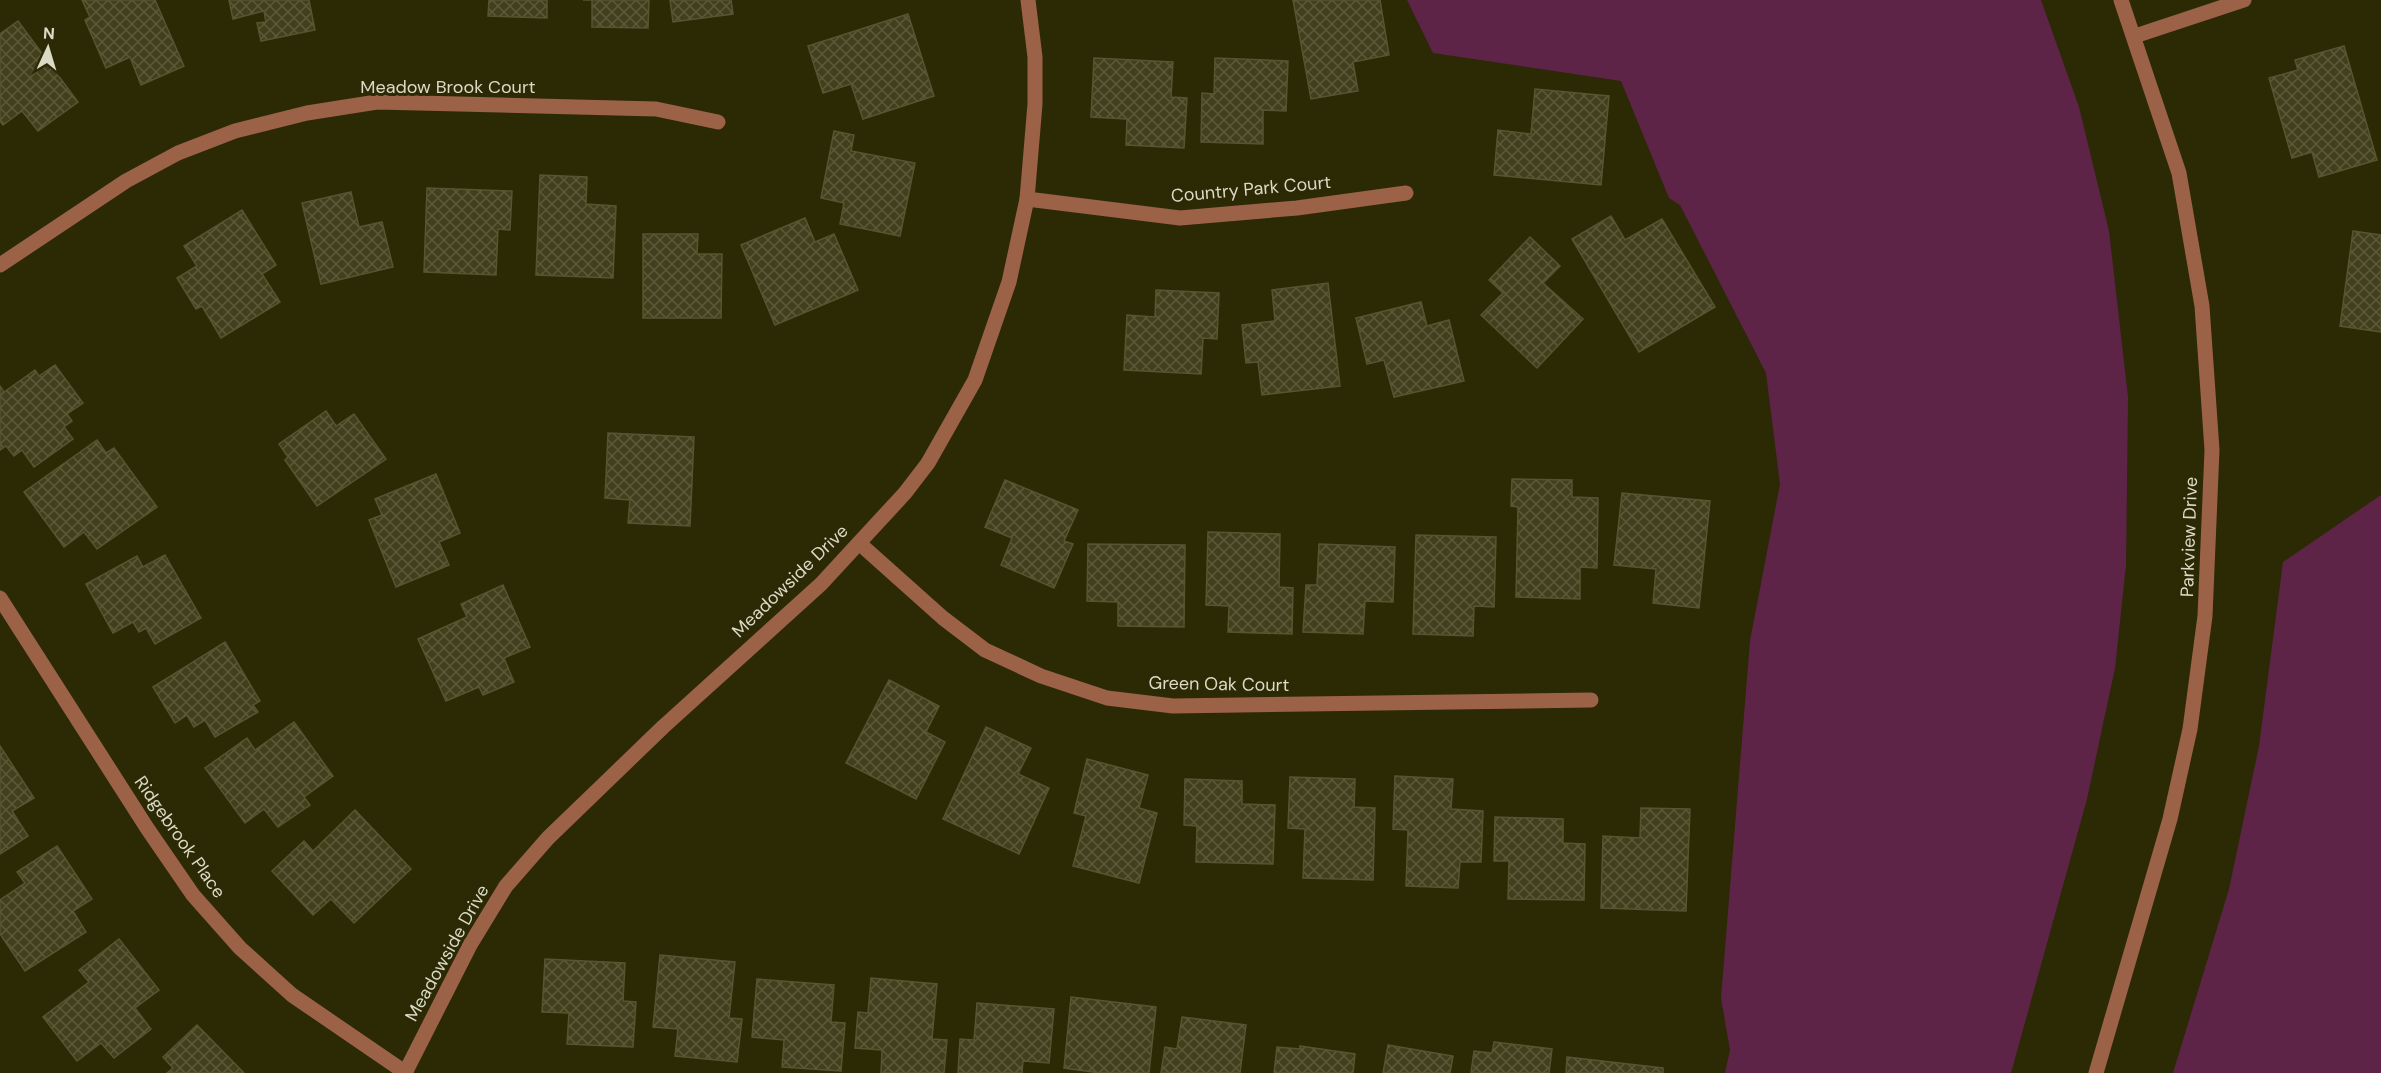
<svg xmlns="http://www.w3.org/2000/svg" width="2381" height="1073" font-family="'DM Sans',sans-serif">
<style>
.grass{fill:#5e2448}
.building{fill:url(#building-cross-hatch);stroke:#575531;stroke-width:1.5}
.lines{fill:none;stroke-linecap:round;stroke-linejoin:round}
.minor{stroke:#9b6248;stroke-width:15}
.labels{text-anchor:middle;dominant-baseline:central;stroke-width:6;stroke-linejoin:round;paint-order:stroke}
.street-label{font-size:18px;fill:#dbdac7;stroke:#2c2905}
</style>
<defs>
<pattern id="building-cross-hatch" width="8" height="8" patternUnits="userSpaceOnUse" patternTransform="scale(1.5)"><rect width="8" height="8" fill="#423f1c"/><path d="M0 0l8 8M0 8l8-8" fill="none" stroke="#5d5a3c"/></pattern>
</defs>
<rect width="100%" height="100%" fill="#2c2905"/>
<g class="grass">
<polygon points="1407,0 2041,0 2079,107 2109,231 2128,397 2126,565 2115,668 2087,799 2011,1073 1725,1073 1730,1050 1721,998 1750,641 1780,484 1766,373 1680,205 1669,198 1621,81 1433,53"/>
<polygon points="2381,495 2381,1073 2173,1073 2229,889 2259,746 2283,562"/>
</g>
<g class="building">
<polygon points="82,0 155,0 184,66 141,85 130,57 106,68 85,20 90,17"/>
<polygon points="229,0 309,0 315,30 261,41 257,23 266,22 264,11 233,19"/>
<polygon points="489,0 547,0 547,18 488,16"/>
<polygon points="583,0 649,0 648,28 592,27 592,0"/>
<polygon points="670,0 731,0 733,14 673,22"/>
<polygon points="1293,0 1380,0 1389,55 1353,62 1358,91 1311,99"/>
<polygon points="908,14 934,96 863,119 851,84 823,93 808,46"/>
<polygon points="18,21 78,102 38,131 22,111 3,125 0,121 0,34"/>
<polygon points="2344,46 2377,160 2319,177 2312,152 2292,158 2269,78 2298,70 2295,60"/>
<polygon points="1094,58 1173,62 1171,97 1187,98 1184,148 1126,145 1127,119 1091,117"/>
<polygon points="1215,58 1288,61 1286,111 1263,110 1263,144 1201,142 1202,93 1214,94"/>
<polygon points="1535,89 1609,96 1601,185 1494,175 1498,130 1531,134"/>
<polygon points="834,131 854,135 851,151 915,163 900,236 840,224 844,203 821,198"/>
<polygon points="540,175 587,177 586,204 616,206 613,278 536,275"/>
<polygon points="427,188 512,191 510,230 498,229 496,275 424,272"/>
<polygon points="351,192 359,227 382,222 393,267 321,284 302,203"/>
<polygon points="242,210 276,265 262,274 280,302 221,338 202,306 196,309 177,278 197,266 184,246"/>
<polygon points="1611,216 1625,240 1662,219 1715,307 1639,352 1572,239"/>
<polygon points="805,218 815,242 834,234 858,290 775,325 741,245"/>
<polygon points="2353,231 2381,235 2381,332 2340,326"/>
<polygon points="643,234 698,234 697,254 722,254 721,318 643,318"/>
<polygon points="1530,237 1560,266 1543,283 1583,319 1537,368 1481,315 1503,293 1489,280"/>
<polygon points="1328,283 1340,386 1262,395 1258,362 1246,363 1242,325 1275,321 1272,290"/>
<polygon points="1156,290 1219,293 1217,339 1203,338 1201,374 1124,370 1127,315 1155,317"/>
<polygon points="1421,302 1427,326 1449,320 1464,381 1394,397 1384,360 1367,364 1356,318"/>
<polygon points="55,365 83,403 67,414 72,421 64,427 73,439 34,467 22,450 14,456 6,446 0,450 0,386 4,392 35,370 39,376"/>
<polygon points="326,411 336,426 354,414 386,459 317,506 285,460 288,457 279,444"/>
<polygon points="608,433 694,437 690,526 628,523 630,500 605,498"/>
<polygon points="97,440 106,453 114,448 157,507 97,549 84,532 64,547 24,492"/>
<polygon points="436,474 460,533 439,542 449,565 396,587 369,520 382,515 375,499"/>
<polygon points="1512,479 1572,480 1572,497 1598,498 1597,568 1580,567 1580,599 1516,597 1518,507 1511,506"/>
<polygon points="1005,480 1078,510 1064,541 1073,544 1054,588 1001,565 1012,538 985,527"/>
<polygon points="1622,493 1710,501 1699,608 1653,603 1656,569 1614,565"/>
<polygon points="1208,532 1280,534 1279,587 1293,588 1292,634 1228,632 1229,606 1206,605"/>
<polygon points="1416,535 1496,537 1494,607 1474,606 1473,636 1413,634"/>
<polygon points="1088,544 1185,545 1184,627 1118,626 1118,602 1087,601"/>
<polygon points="1319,544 1395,547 1393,602 1365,601 1363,634 1303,632 1306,585 1317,585"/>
<polygon points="165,555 201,618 155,644 146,628 139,632 133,622 113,633 86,584 137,556 143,567"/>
<polygon points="503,585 530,647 504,658 514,682 483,695 479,687 446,701 418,639 467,617 461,604"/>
<polygon points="225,642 260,701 253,705 258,712 215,737 205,720 194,727 187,715 175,723 153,687"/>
<polygon points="889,680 939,706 926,732 945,742 916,799 846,763"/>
<polygon points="294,722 333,776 304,797 310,805 278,827 264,809 245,823 205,768 247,738 255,750"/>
<polygon points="986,727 1031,748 1018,774 1049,788 1019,854 943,819"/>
<polygon points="0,746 34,798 12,811 28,836 0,854"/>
<polygon points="1087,759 1148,775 1139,808 1157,813 1139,883 1073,866 1086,816 1074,813"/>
<polygon points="1395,776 1453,779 1451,809 1483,811 1481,862 1460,862 1458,888 1406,886 1408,830 1393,829"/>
<polygon points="1290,777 1355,779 1354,807 1375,808 1373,880 1303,878 1305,829 1288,828"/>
<polygon points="1185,779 1242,781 1242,804 1275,805 1273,864 1196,862 1197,826 1184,825"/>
<polygon points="1641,808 1690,809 1686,911 1601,908 1603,836 1640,838"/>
<polygon points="355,810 411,869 354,923 331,899 313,915 272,871 304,841 313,851"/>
<polygon points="1495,817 1563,819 1563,843 1585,844 1584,900 1508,899 1509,861 1494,861"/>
<polygon points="57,846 92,899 73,911 86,932 25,971 0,934 0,900 25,883 17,872"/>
<polygon points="119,939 159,990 135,1008 151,1029 114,1058 101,1043 77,1061 43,1017 89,982 79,970"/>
<polygon points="660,955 735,962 729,1018 742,1019 737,1062 675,1056 678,1029 653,1027"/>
<polygon points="545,959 625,963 623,1001 636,1002 633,1047 567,1044 569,1013 542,1012"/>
<polygon points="871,978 937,984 932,1039 947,1040 944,1073 881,1073 882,1050 855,1048 858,1012 868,1013"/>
<polygon points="757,979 834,985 831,1022 845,1023 841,1071 782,1067 784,1040 752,1037"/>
<polygon points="1071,997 1156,1007 1149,1073 1100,1073 1064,1068"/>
<polygon points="977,1003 1054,1009 1049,1063 1023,1061 1022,1073 958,1073 960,1039 974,1040"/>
<polygon points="1182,1017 1246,1025 1240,1073 1161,1073 1165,1047 1177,1049"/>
<polygon points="197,1025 244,1073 167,1073 173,1068 163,1057"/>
<polygon points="1494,1042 1552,1049 1549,1073 1471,1073 1474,1051 1492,1053"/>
<polygon points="1388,1045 1453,1056 1450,1073 1383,1073"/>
<polygon points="1300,1046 1355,1054 1353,1073 1274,1073 1277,1047 1300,1049"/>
<polygon points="1567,1057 1663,1068 1663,1073 1566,1073"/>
</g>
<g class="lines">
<g class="minor">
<polyline points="2135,36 2244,0"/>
<polyline points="1027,199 1180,218 1297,208 1406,193"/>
<polyline points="0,265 126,181 178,153 235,131 307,113 377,102 656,109 718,122"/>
<polyline points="859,543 943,618 985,650 1041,676 1107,698 1173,706 1591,700"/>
<polyline points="0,598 147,828 193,895 240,948 292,995 406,1073"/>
<polyline points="405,1073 470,945 506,886 548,838 663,727 821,584 905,493 928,463 975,380 1009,282 1027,199 1035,104 1035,57 1028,0"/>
<polyline points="2096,1073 2170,819 2190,729 2205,616 2212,450 2202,306 2179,173 2121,0"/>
</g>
</g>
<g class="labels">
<g class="street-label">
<text x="448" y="87">Meadow Brook Court</text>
<text transform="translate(1251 189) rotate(-5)">Country Park Court</text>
<text transform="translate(2189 537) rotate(-88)">Parkview Drive</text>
<text transform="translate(790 581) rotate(-44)">Meadowside Drive</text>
<text transform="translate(1219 684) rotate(1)">Green Oak Court</text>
<text transform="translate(180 837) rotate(55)">Ridgebrook Place</text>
<text transform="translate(447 953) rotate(-61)">Meadowside Drive</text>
</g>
</g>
<g transform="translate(48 48) rotate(4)" stroke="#2c2905" stroke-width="4.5" paint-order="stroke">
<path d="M0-4.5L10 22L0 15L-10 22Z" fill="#dbdac7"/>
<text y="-9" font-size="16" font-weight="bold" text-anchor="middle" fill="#dbdac7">N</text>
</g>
</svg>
